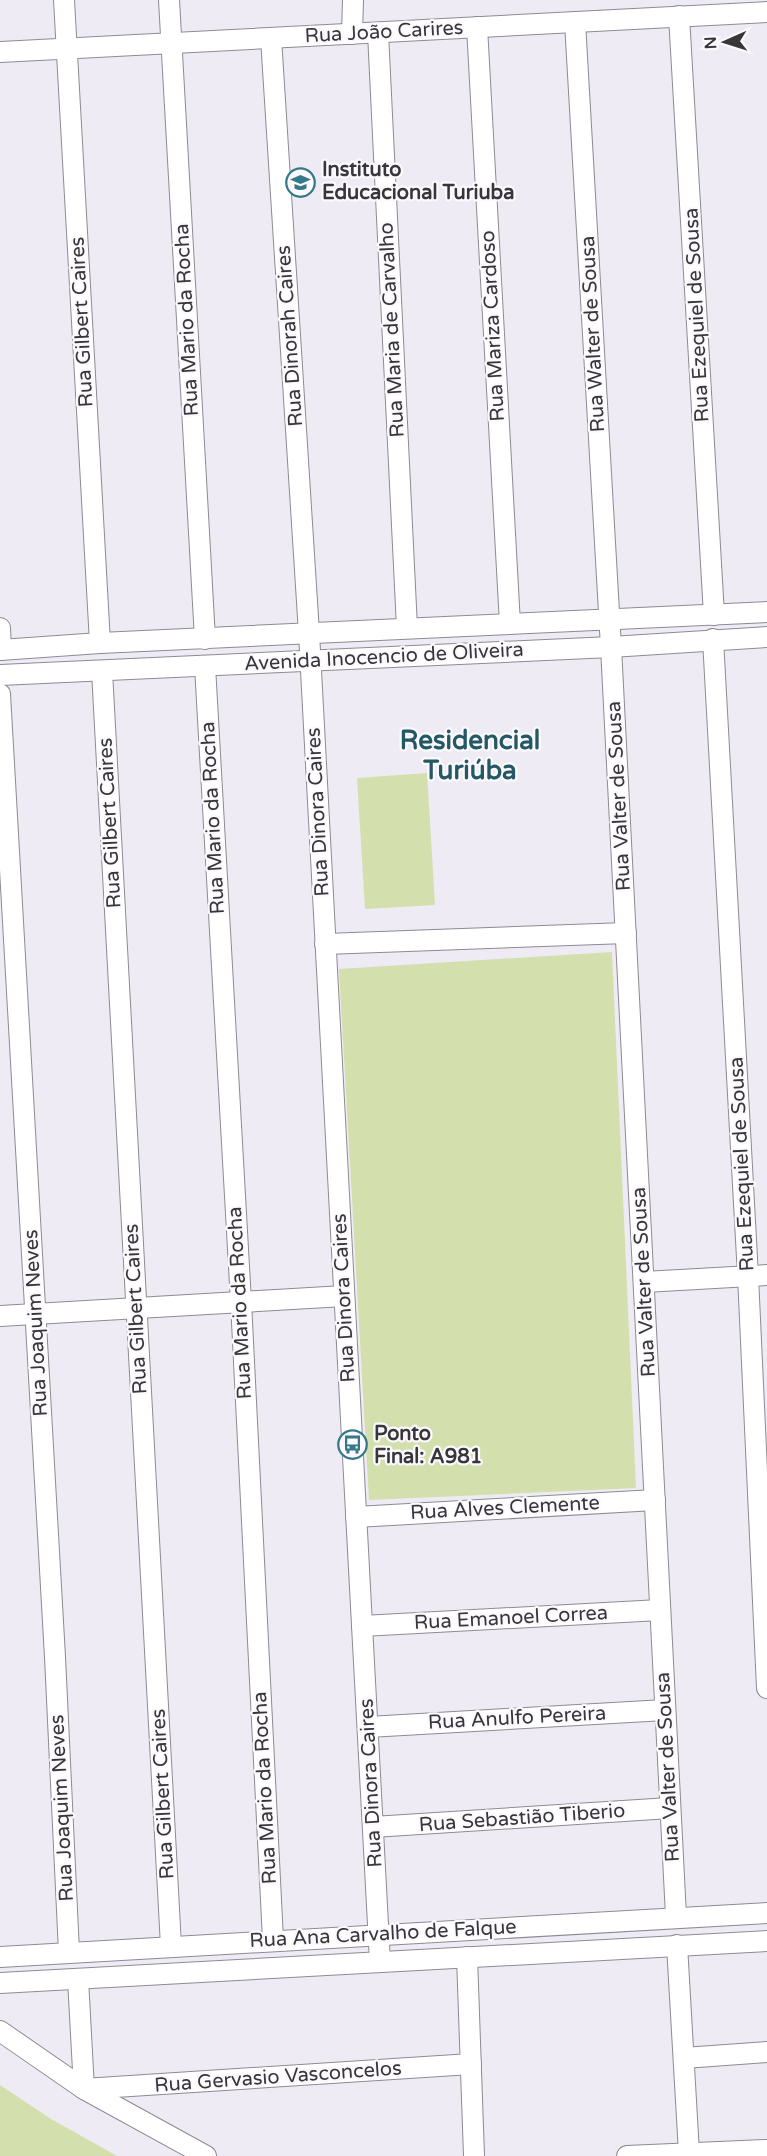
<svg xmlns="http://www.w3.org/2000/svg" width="767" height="2156" font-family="'Varela Round',sans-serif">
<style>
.green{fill:#d3dfad}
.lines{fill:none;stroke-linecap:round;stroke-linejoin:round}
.minor-casing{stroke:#8e8a92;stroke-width:22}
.minor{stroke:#fff;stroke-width:20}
.labels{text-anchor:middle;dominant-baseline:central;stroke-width:4.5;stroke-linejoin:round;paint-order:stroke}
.street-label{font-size:20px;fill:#373639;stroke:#fcf9fe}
.poi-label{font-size:20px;font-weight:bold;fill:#373639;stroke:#fcf9fe;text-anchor:start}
.district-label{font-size:26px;font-weight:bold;fill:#225965;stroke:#fcf9fe}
</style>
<rect width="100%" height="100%" fill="#efebf4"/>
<g class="green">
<polygon points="427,773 435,905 365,909 357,778"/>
<polygon points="612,952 636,1488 369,1500 339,969"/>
<polygon points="0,2085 51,2119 117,2156 0,2156"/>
</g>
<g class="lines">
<defs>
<g id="minor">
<polyline points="64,0 100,643"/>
<polyline points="169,0 205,639"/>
<polyline points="679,16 714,615"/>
<polyline points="575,22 611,647 676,1916"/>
<polyline points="477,27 510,624"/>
<polyline points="378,33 407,628"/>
<polyline points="352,34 353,0"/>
<polyline points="271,38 309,633 380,1962"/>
<polyline points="0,52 767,12"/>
<polyline points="0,628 1,650"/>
<polyline points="713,639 748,1276 767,1688"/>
<polyline points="0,650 100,643 767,612"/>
<polyline points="205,666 241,1302 273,1940"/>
<polyline points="102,671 171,1946"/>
<polyline points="0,675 611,647 767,637"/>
<polyline points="0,694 55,1657 69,1952"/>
<polyline points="325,944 626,933"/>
<polyline points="644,1282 767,1275"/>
<polyline points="0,1316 344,1296"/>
<polyline points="356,1517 655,1500"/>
<polyline points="362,1626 660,1610"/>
<polyline points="368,1727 665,1710"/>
<polyline points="373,1827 670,1808"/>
<polyline points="677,1945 689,2153"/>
<polyline points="0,1957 767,1913"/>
<polyline points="467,1957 474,2156"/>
<polyline points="78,1979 84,2089 471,2064"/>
<polyline points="0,1983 767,1941"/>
<polyline points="0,2031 84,2089 206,2156"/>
<polyline points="684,2058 767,2052"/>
<polyline points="627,2156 767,2150"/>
</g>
</defs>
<use href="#minor" class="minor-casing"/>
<use href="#minor" class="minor"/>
</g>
<defs>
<symbol id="school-ring" viewBox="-11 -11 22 22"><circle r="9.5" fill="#fcf9fe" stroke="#357988" stroke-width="1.5"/><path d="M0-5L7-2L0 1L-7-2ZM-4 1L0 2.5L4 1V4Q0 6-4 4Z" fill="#357988"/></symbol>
<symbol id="bus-ring" viewBox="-11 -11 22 22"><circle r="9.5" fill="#fcf9fe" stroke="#357988" stroke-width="1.5"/><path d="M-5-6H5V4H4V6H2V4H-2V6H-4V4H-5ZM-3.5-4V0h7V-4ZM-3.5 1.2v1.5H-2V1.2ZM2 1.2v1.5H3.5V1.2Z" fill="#357988"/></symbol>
</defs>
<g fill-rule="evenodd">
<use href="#school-ring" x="284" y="166" width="33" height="33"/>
<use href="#bus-ring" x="336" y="1428" width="33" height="33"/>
</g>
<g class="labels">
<g class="street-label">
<text transform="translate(384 32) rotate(-3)">Rua João Carires</text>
<text transform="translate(697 315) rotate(-93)">Rua Ezequiel de Sousa</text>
<text transform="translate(187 320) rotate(-93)">Rua Mario da Rocha</text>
<text transform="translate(82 322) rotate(-93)">Rua Gilbert Caires</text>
<text transform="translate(493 326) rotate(-93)">Rua Mariza Cardoso</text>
<text transform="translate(392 330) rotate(-93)">Rua Maria de Carvalho</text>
<text transform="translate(593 334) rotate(-93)">Rua Walter de Sousa</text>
<text transform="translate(290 336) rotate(-94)">Rua Dinorah Caires</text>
<text transform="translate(384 657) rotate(-3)">Avenida Inocencio de Oliveira</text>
<text transform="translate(619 796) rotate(-93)">Rua Valter de Sousa</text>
<text transform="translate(318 812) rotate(-93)">Rua Dinora Caires</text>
<text transform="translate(213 818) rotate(-93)">Rua Mario da Rocha</text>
<text transform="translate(110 823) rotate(-93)">Rua Gilbert Caires</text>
<text transform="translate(742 1164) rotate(-93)">Rua Ezequiel de Sousa</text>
<text transform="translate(644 1282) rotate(-93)">Rua Valter de Sousa</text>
<text transform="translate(344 1298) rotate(-93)">Rua Dinora Caires</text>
<text transform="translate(240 1303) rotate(-93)">Rua Mario da Rocha</text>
<text transform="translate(136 1309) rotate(-93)">Rua Gilbert Caires</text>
<text transform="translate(36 1323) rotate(-93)">Rua Joaquim Neves</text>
<text transform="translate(505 1508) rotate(-3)">Rua Alves Clemente</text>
<text transform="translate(511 1618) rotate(-3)">Rua Emanoel Correa</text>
<text transform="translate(517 1718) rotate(-3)">Rua Anulfo Pereira</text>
<text transform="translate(668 1767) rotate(-93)">Rua Valter de Sousa</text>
<text transform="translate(371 1783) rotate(-93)">Rua Dinora Caires</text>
<text transform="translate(265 1788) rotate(-93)">Rua Mario da Rocha</text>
<text transform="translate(163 1794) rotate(-93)">Rua Gilbert Caires</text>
<text transform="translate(62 1808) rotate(-93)">Rua Joaquim Neves</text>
<text transform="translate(522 1818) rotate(-4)">Rua Sebastião Tiberio</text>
<text transform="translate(383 1934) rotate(-3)">Rua Ana Carvalho de Falque</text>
<text transform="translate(278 2077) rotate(-4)">Rua Gervasio Vasconcelos</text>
</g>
<g class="poi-label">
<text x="322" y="170">Instituto<tspan x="322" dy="23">Educacional Turiuba</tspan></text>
<text x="374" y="1434">Ponto<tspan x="374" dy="23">Final: A981</tspan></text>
</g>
<g class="district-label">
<text x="470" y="740">Residencial<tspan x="470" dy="30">Turiúba</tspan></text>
</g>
</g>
<g transform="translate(725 42) rotate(267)" stroke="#fcf9fe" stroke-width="4.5" paint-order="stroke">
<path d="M0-4.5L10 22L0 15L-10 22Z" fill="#373639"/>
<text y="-9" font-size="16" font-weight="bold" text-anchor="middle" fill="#373639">N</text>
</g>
</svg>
